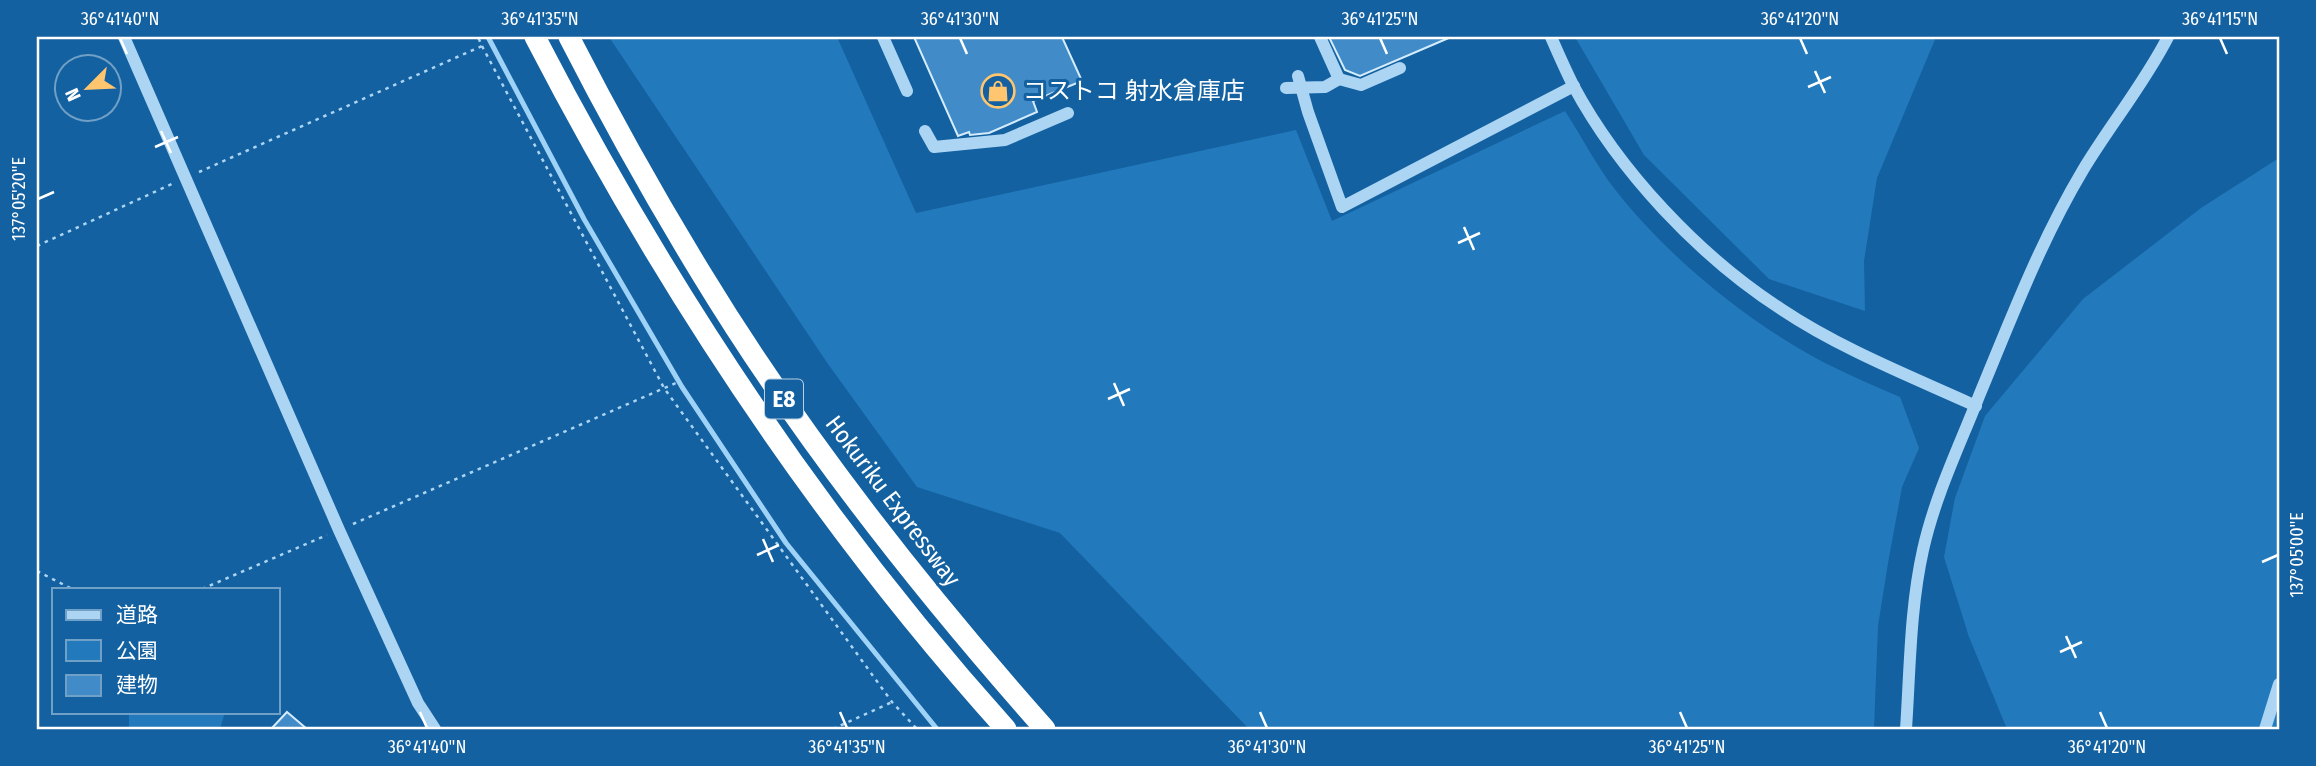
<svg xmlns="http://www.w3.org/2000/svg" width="2316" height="766" font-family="'Fira Sans Condensed','Noto Sans JP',sans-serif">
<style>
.green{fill:#227abd}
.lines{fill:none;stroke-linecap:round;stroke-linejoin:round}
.stream{stroke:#9ed2f7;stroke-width:5}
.building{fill:#418cc8;stroke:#d5ecfd;stroke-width:2}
.path{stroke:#acd5f4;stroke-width:2.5;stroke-dasharray:3.5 5;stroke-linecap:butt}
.minor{stroke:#acd5f4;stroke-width:12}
.highway{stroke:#fff;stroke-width:21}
.ticks{fill:none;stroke:#fff;stroke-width:2.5}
.labels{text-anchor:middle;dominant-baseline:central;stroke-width:6;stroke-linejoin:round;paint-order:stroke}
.shield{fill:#1361a0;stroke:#b8d0e2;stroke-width:2}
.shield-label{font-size:23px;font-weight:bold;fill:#fff}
.poi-label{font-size:24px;fill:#fff;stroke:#1361a0;text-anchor:start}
.street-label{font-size:24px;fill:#fff;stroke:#1361a0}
.neatline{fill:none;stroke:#fff;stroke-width:2.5}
.ticks-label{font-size:18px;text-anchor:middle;fill:#fff}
</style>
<rect width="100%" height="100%" fill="#1361a0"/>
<g class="green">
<path d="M609,37H837L916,213L1296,130L1332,221L1565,111C1582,137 1597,167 1617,192C1671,260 1750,324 1827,364C1851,376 1876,387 1900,397L1919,448L1902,487L1888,563L1878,626L1874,729H1249L1060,533L917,487L828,364Z"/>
<polygon points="1575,37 1936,37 1877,178 1864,261 1865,311 1769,279 1644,155"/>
<polygon points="2279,158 2279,729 2007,729 1969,637 1944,557 1955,498 1985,416 2083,299 2201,208"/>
<polygon points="129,712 225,712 220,729 129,729"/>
</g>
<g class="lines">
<polyline class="stream" points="488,37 584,219 682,387 786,543 937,729"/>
</g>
<g class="building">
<polygon points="914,37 1062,37 1082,81 1033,101 1037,112 989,133 970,135 969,132 958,136"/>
<polygon points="1329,37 1451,37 1360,76 1345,70"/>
<polygon points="287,712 307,729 271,729"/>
</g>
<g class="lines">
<g class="path">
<polyline points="482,46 664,388 892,702 917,729"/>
<polyline points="199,172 482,46 478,37"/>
<polyline points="37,246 174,183"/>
<polyline points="353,524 676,383"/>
<polyline points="37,571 72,589"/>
<polyline points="202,589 327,535"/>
<polyline points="833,729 892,702"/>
</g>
<g class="minor">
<polyline points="124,37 339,530 418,703 435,729"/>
<polyline points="883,37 907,91"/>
<path d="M1551,37C1558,53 1565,69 1573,85C1619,171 1699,256 1781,309C1841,349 1910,376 1976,406"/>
<polyline points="1298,76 1308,112 1342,207 1574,86"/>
<polyline points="1339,79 1361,85 1400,68"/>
<polyline points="1286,88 1325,87 1339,79 1320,37"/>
<polyline points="925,131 934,147 1005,140 1068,113"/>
<path d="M1906,729C1910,670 1910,608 1923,550C1935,496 1959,447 1979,396C2011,319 2040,242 2083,170C2110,125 2144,84 2168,37"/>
<polyline points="2265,729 2279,684"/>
</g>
<g class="highway">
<path d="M535,37C664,286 818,520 1006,729"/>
<path d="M569,37C610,117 654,196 701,273C800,436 919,587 1045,729"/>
</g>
</g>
<path class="ticks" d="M120,38L127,54M540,38L547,54M960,38L967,54M1380,38L1387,54M1800,38L1807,54M2220,38L2227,54M1815,71L1825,93M1808,87L1831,77M161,131L171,153M155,147L178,137M38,199L54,192M1464,227L1474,250M1458,243L1480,233M1114,383L1124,406M1108,399L1130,389M763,539L773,562M757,555L779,545M2262,562L2278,555M2066,636L2076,658M2060,652L2082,642M420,712L427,728M840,712L847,728M1260,712L1267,728M1680,712L1687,728M2100,712L2107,728"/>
<defs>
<symbol id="shop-ring" viewBox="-11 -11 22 22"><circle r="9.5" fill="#1361a0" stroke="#ffc56f" stroke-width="1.5"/><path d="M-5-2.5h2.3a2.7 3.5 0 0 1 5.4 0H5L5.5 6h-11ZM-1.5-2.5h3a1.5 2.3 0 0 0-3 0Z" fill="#ffc56f"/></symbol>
</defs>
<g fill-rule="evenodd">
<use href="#shop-ring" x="979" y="72" width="38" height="38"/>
</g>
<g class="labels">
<rect class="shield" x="765" y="379.5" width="38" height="39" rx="5"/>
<g class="shield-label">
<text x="784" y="399">E8</text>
</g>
<g class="poi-label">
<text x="1023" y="91">コストコ 射水倉庫店</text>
</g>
<g class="street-label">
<text transform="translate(893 501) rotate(53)">Hokuriku Expressway</text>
</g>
</g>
<rect width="2316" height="766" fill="none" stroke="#1361a0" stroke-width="77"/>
<rect x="52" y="588" width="228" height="126" fill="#1361a0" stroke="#71a0c6" stroke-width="2"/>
<rect x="66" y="610" width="35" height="10" fill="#acd5f4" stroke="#71a0c6" stroke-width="2"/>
<text x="116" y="622" font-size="21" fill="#ffffff">道路</text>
<rect x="66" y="640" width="35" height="21" fill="#227abd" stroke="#71a0c6" stroke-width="2"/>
<text x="116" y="658" font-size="21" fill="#ffffff">公園</text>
<rect x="66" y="675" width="35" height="21" fill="#418cc8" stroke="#71a0c6" stroke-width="2"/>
<text x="116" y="692" font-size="21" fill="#ffffff">建物</text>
<g transform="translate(88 88) rotate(246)"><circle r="33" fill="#1361a0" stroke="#71a0c6" stroke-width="2"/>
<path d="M0-5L12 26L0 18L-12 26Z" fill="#ffc56f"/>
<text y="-10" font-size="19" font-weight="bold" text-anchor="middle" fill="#ffffff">N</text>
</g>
<rect x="38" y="38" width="2240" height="690" class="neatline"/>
<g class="ticks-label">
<text x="120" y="25">36°41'40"N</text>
<text x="540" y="25">36°41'35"N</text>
<text x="960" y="25">36°41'30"N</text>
<text x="1380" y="25">36°41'25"N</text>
<text x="1800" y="25">36°41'20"N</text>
<text x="2220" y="25">36°41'15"N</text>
<text transform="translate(19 199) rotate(-90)" y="6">137°05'20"E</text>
<text transform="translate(2297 555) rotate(-90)" y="6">137°05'00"E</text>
<text x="427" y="753">36°41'40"N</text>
<text x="847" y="753">36°41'35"N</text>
<text x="1267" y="753">36°41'30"N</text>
<text x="1687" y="753">36°41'25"N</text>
<text x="2107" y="753">36°41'20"N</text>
</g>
</svg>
